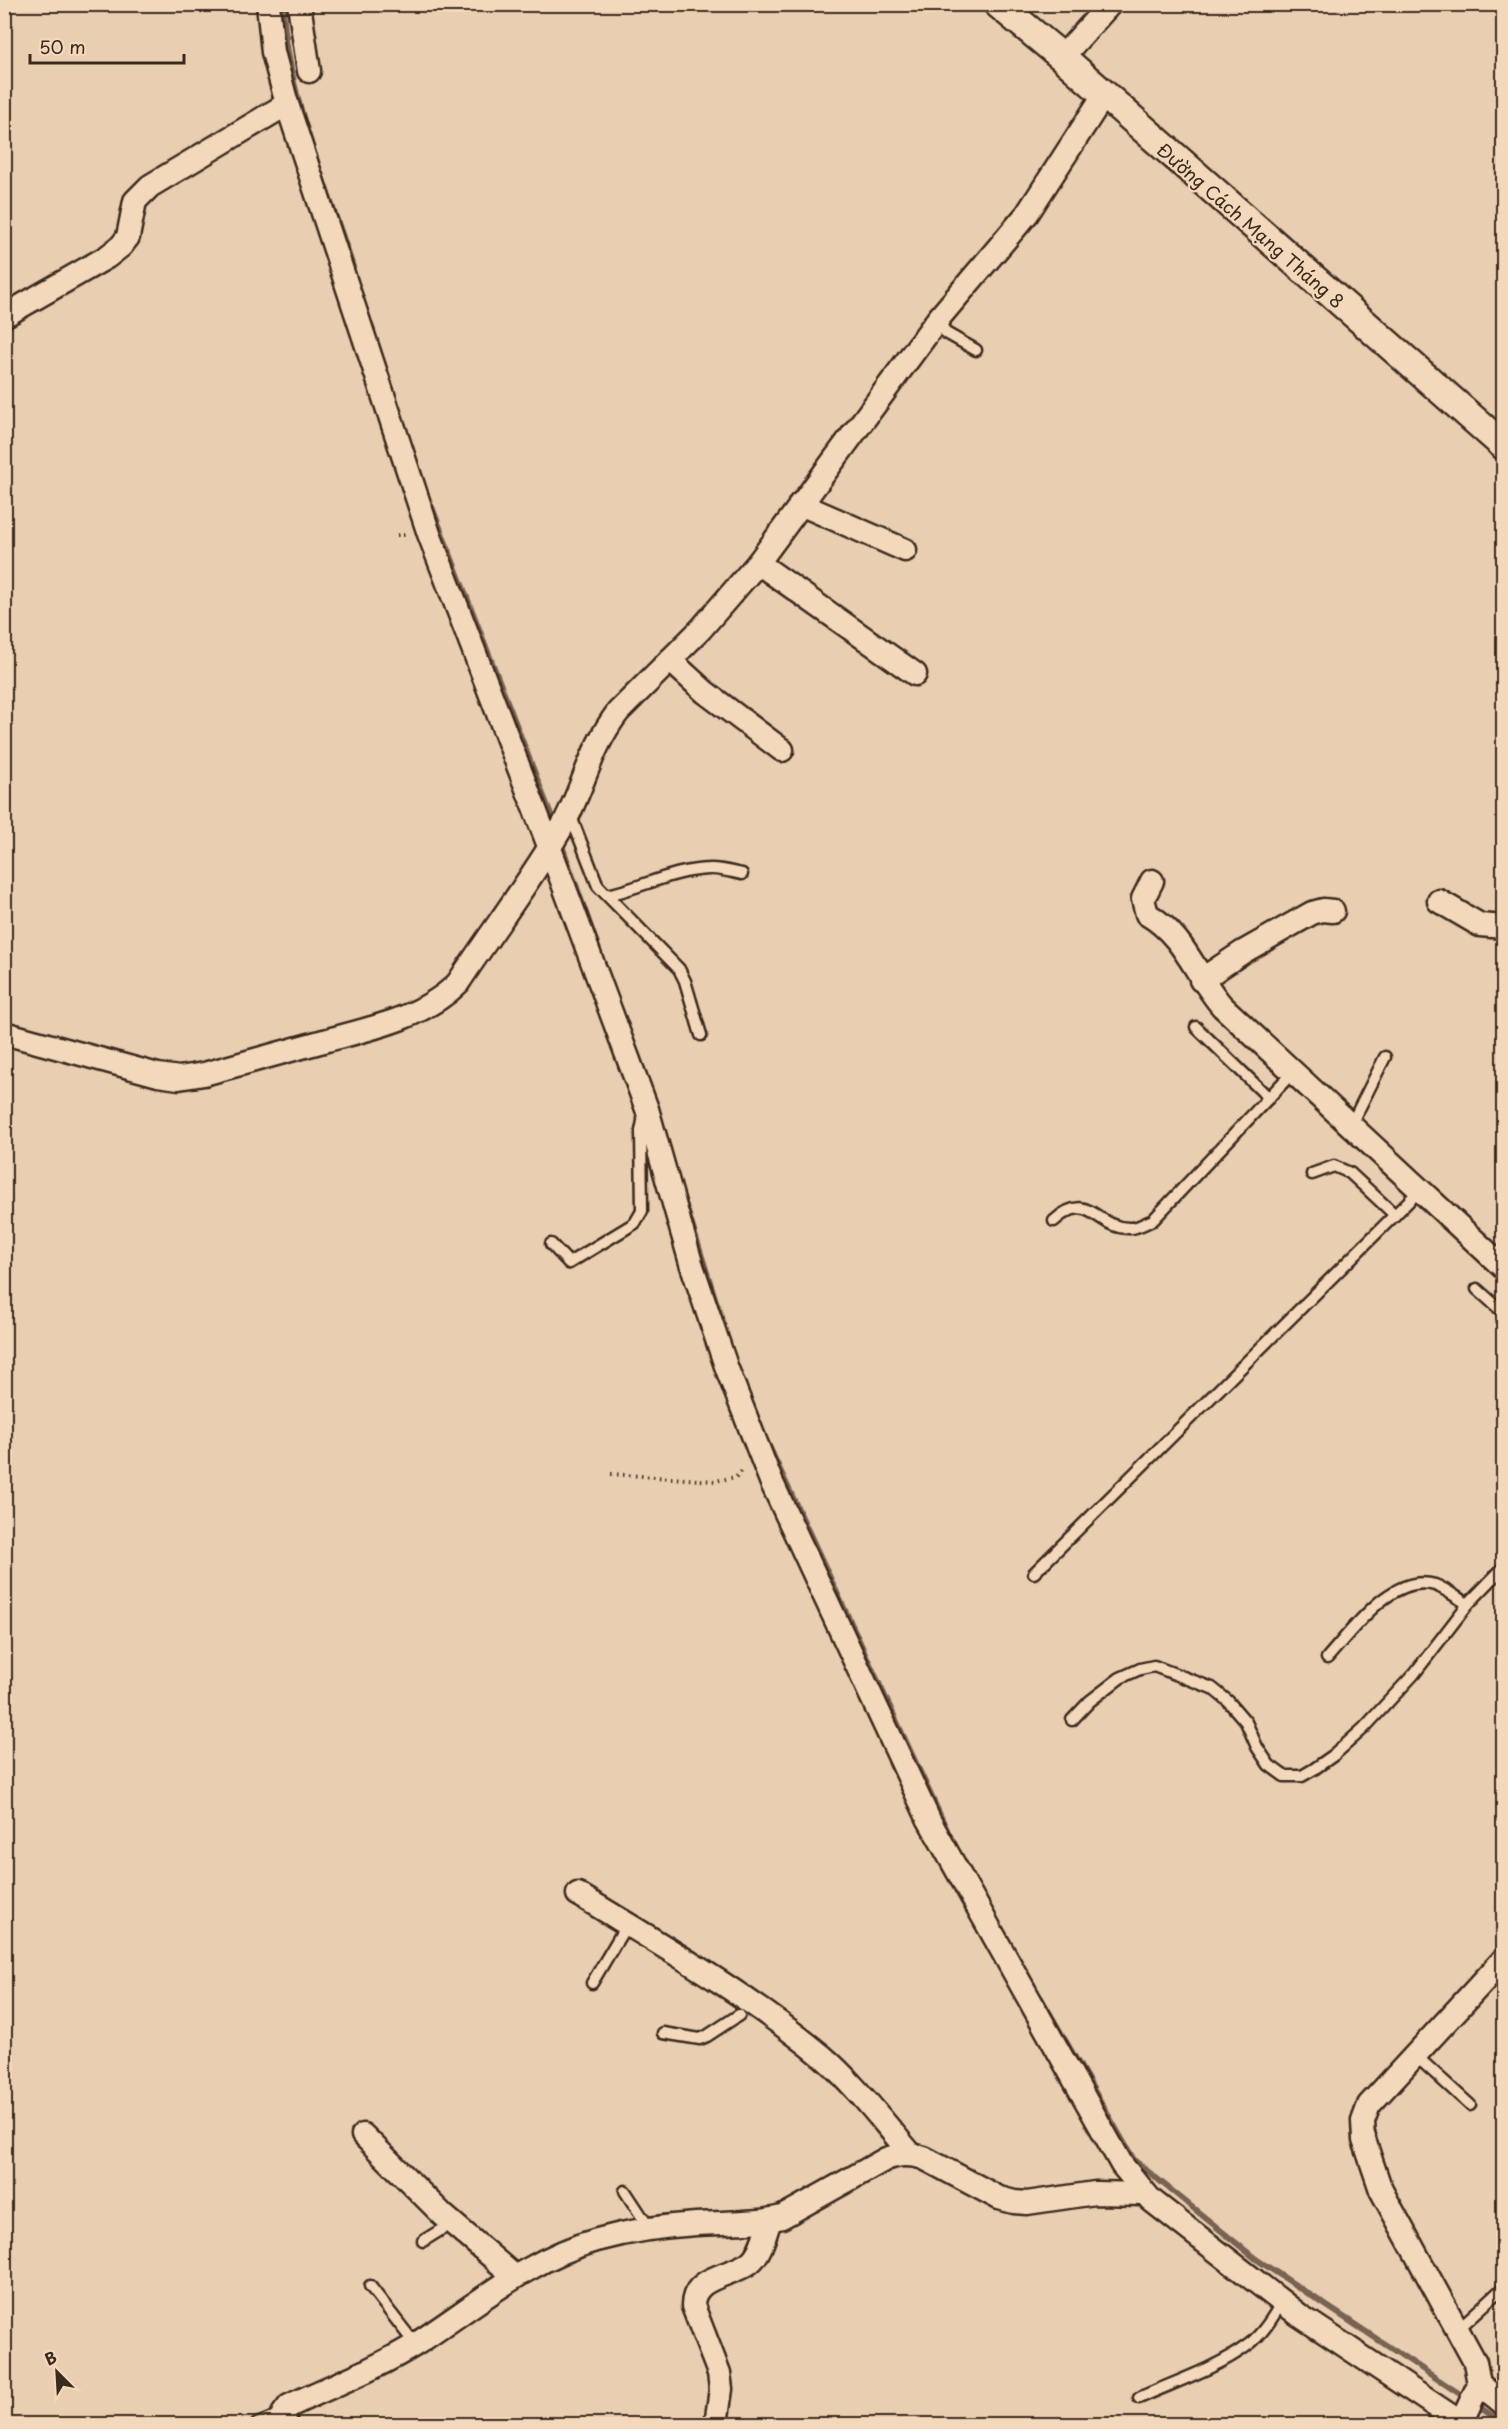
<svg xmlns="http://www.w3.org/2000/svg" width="1508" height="2429" font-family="'Playpen Sans',sans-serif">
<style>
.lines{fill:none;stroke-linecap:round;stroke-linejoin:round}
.stream{stroke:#786452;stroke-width:6}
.service-casing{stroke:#3b2a1e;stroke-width:15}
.minor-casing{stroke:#3b2a1e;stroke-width:27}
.tertiary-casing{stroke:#3b2a1e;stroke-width:32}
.path{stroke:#3b2a1e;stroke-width:4;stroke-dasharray:1.5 4.5;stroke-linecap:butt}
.service{stroke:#f4d8bb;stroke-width:10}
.minor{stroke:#f4d8bb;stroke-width:22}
.tertiary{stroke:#f4d8bb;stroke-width:27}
.labels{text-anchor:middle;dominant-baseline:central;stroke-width:4.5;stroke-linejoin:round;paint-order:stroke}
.street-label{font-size:18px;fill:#3b2a1e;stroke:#f4d8bb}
</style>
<rect width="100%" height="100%" fill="#e9ceb2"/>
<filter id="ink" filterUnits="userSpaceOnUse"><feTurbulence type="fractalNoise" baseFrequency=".0167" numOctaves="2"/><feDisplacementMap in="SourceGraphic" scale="12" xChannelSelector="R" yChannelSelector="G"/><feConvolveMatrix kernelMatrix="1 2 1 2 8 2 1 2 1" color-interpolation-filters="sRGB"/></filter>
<g filter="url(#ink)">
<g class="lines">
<g class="stream">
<path d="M283,4C285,88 327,187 353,267"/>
<polyline points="432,507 556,828"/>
<polyline points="560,840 597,944"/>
<polyline points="685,1203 721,1317"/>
<polyline points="768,1444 947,1830"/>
<polyline points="1041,1998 1134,2160 1256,2259 1466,2398"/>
<polyline points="1475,2404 1504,2424"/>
</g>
<defs>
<g id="service">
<polyline points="938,319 946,333 976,350"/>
<polyline points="570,814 598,886 679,969 685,981 701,1035"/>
<path d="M607,895C641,888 673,870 709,869C719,868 731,872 742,874"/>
<polyline points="1196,1027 1269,1098"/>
<polyline points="1351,1125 1385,1057"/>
<polyline points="1312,1174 1334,1166 1350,1173 1395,1215"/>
<path d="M1054,1221C1090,1188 1096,1230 1131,1228C1138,1228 1147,1222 1153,1220L1293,1072"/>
<polyline points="551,1244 569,1263 635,1223 642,1211 641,1131 644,1116"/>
<polyline points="1477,1289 1504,1313"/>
<polyline points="1034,1573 1420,1190"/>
<path d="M1327,1658C1352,1631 1392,1572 1435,1585C1446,1589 1457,1598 1468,1604"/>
<polyline points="1072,1720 1090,1701 1120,1678 1140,1669 1154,1666 1212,1688 1228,1701 1246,1722 1257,1747 1269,1765 1284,1776 1302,1776 1314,1769 1334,1755 1364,1728 1414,1674 1468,1604 1504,1567"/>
<polyline points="592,1983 627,1924"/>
<polyline points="663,2033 700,2039 707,2036 739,2015"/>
<polyline points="1415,2055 1470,2105"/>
<polyline points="625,2191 650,2229"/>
<polyline points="423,2241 452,2223"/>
<polyline points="370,2286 415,2344"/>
<polyline points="1457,2330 1504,2287"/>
<path d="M1139,2398C1174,2382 1216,2369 1248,2345C1262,2335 1273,2317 1282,2302"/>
<polyline points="257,2424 283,2414"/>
</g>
<g id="minor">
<polyline points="268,4 273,52 287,104 429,534 549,846 647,1109 691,1263 727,1369 771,1481 929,1820 1122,2165 1151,2200 1299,2315 1463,2424"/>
<polyline points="299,4 309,71"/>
<polyline points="1062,57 1110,4"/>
<polyline points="4,316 107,257 121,246 128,237 135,201 150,186 287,104"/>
<polyline points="800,504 905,550"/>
<polyline points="758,563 915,674"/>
<polyline points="670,660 705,692 782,750"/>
<path d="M1152,881L1143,899L1147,914C1185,936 1195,975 1222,1006L1504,1268"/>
<polyline points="1439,901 1480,925 1504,927"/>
<polyline points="1201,980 1243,952 1312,913 1323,910 1333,911"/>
<path d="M4,1033L158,1075L179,1078L204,1074C243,1063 281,1053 320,1042C368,1029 422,1019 458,983C492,931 531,880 562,827C584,788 589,750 618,712L700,630L758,563L938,319L1027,214L1104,95"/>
<path d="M578,1894C661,1945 747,1994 822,2056C855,2084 883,2122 911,2154"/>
<polyline points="363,2135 443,2215 514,2276"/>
<polyline points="1479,2384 1504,2404"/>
<polyline points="1461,2423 1479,2384 1475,2362 1381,2190 1364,2140 1363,2121 1369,2105 1504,1959"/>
<path d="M286,2424L283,2414L289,2406C331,2386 376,2369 416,2344C475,2306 528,2259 597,2240C629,2231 663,2226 696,2224C725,2222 755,2224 782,2217L886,2159C900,2154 910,2154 924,2158L999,2198L1014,2202L1027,2203L1095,2193L1144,2194"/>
<path d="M716,2424L721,2389L719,2373L693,2306C693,2276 729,2277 749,2263C761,2254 765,2234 770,2220"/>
</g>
<polyline id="tertiary" points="998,4 1062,57 1504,446"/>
</defs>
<use href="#service" class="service-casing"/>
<use href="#minor" class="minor-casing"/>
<use href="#tertiary" class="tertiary-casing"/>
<g class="path">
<polyline points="397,535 407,535"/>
<polyline points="611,1474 715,1481 736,1477 742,1471 743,1468"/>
</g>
<use href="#service" class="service"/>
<use href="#minor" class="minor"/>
<use href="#tertiary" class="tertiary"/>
</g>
</g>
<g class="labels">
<g class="street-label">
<text transform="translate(1251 225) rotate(41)">Đường Cách Mạng Tháng 8</text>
</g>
</g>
<rect width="1508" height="2429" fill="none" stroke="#f4d8bb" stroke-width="24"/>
<rect x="12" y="12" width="1484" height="2405" fill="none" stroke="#3b2a1e" stroke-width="2" filter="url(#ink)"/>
<g transform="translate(57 2372) rotate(336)" stroke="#f4d8bb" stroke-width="4.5" paint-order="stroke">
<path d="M0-4.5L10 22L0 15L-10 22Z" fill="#3b2a1e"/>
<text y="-9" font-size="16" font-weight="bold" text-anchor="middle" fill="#3b2a1e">B</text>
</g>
<path d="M30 54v9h154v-9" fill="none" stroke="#3b2a1e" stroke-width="3"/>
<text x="39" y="54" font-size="18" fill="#3b2a1e" stroke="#f4d8bb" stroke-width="4.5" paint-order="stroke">50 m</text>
</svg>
